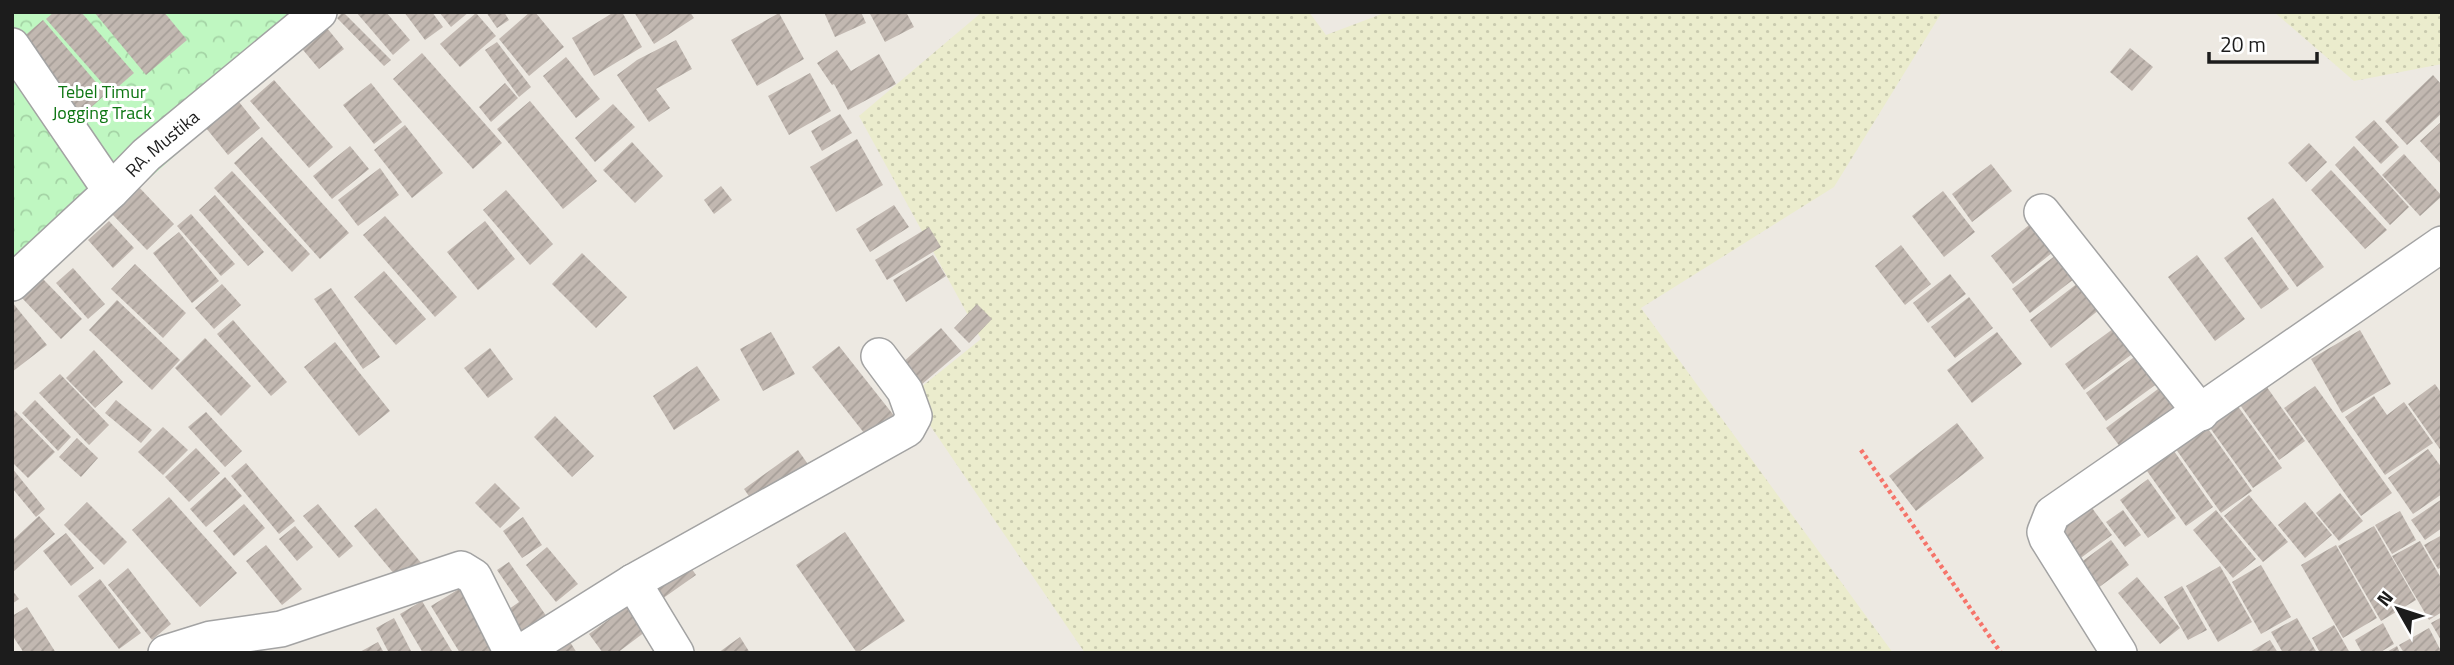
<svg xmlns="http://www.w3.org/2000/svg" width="2454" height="665" font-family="'Titillium Web',sans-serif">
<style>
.farmland{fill:url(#farmland-dots)}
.park{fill:url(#park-crowns)}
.building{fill:url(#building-hatch)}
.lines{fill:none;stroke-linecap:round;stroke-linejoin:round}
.minor-casing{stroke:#a3a3a3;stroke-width:38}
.path{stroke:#f6746a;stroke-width:4.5;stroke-dasharray:3.5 3.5;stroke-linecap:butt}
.minor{stroke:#fff;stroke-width:35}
.labels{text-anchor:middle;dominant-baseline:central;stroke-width:6;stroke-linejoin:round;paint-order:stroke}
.park-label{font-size:18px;fill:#0e7613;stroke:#fff}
.street-label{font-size:18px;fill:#1c1c1c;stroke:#fff}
</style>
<defs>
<pattern id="farmland-dots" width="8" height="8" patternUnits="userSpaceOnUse" patternTransform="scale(1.75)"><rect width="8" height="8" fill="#ebeccd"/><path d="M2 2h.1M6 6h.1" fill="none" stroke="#c9caaf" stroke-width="1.8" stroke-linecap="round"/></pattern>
<pattern id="park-crowns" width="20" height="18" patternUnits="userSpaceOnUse" patternTransform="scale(1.75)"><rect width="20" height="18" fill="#bff7c1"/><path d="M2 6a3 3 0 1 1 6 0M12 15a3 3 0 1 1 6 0" fill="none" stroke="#a4d3a5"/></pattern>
<pattern id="building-hatch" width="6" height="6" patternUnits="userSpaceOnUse" patternTransform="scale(1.75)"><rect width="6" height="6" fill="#c2b8b1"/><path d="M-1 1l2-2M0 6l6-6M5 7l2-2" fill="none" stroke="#a69e98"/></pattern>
</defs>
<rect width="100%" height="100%" fill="#ede9e2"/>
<g class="farmland">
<polygon points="982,12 1309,12 1326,35 1387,12 1942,12 1834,187 1641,308 1893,653 1085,653 910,396 981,339 859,116"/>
<polygon points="2274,12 2442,12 2442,64 2354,81"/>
</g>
<polygon class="park" points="12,12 337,12 12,300"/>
<g class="building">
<polygon points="54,12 81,12 134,73 111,93 46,19"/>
<polygon points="94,12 164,12 187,40 146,75"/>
<polygon points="343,12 391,60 384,66 337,18"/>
<polygon points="356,12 386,12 410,40 393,55"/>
<polygon points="404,12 432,12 443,27 425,40"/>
<polygon points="439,12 469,12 451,27"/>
<polygon points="486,12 504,12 509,20 497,28"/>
<polygon points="530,12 535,12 564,47 529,76 499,39"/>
<polygon points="614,12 622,12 642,47 594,76 572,38"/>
<polygon points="634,12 690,12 694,18 654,44"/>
<polygon points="824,12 861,12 866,23 835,37"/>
<polygon points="869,12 906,12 914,27 885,42"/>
<polygon points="476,13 496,36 460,67 440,44"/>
<polygon points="779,13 804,59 757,86 731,40"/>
<polygon points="43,20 106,94 78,119 14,45"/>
<polygon points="323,23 344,49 319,69 298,44"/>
<polygon points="676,40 692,69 656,89 670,108 649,122 617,75 637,60"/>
<polygon points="497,42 531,87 519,97 485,50"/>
<polygon points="2130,48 2153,67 2132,91 2110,72"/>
<polygon points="837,50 851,71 879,54 896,84 848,110 834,84 832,85 817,63"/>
<polygon points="422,53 502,143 473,169 393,79"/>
<polygon points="566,57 600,99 576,118 543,76"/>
<polygon points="810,73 831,111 789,135 768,96"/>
<polygon points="2433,75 2442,85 2442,113 2407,145 2385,121"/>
<polygon points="274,80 333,147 309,168 250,101"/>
<polygon points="371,83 402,122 374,144 343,105"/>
<polygon points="505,83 518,98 491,122 479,107"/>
<polygon points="530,101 597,181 563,209 497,129"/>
<polygon points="239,102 260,128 228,155 206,128"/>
<polygon points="613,104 635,127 595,162 575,138"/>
<polygon points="840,114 852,133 822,151 811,131"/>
<polygon points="2374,120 2399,147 2381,164 2355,137"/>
<polygon points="2442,121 2442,165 2420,141"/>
<polygon points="405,125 443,173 412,198 374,150"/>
<polygon points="262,137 349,233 320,259 234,163"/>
<polygon points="857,139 883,185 836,212 810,167"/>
<polygon points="632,142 663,176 635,203 603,170"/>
<polygon points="2309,143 2327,162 2306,182 2288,163"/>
<polygon points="350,146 369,169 332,199 313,176"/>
<polygon points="2354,146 2409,207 2390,225 2335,165"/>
<polygon points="2404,154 2442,196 2420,216 2382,175"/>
<polygon points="1991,164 2012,191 1972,222 1952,194"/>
<polygon points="380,168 399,195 358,226 338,200"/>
<polygon points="2331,170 2387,230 2365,249 2311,190"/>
<polygon points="232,171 310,254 292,272 214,188"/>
<polygon points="136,184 174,224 147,250 109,211"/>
<polygon points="721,186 732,200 714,214 704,200"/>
<polygon points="506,190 553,244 530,265 483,210"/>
<polygon points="1943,191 1975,232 1944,257 1912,216"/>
<polygon points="215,195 264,252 248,266 199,210"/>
<polygon points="2273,198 2324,267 2297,287 2247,218"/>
<polygon points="894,205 909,227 870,252 856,229"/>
<polygon points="191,214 235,264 221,276 177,226"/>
<polygon points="385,216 457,297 435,317 363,235"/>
<polygon points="109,221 134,248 113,268 88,240"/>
<polygon points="485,221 515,259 478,290 447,252"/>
<polygon points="2034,221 2057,249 2013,284 1991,256"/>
<polygon points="929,227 941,247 887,280 875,260"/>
<polygon points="179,232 219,281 192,303 153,253"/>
<polygon points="2252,237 2289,289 2261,309 2224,258"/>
<polygon points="1901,245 1931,284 1905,305 1875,266"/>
<polygon points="582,253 627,297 596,328 552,284"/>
<polygon points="933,255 946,276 906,302 893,280"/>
<polygon points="2056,255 2074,279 2030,313 2012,289"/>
<polygon points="2197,255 2245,319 2215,341 2168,277"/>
<polygon points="135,264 186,313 163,338 111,289"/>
<polygon points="73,268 105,304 88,319 56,283"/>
<polygon points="384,271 426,319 396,345 354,297"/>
<polygon points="1950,274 1966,294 1928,323 1913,303"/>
<polygon points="42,278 82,319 61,339 22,298"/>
<polygon points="2078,283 2099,310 2051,348 2030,320"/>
<polygon points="222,284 241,305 214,329 195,308"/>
<polygon points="331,288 380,357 363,369 314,299"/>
<polygon points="1969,297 1993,328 1955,358 1931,327"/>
<polygon points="117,300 180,360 152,390 89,330"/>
<polygon points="12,302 47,345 12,372"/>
<polygon points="977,304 992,319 969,343 954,328"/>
<polygon points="233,320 287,382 271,396 217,334"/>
<polygon points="2117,326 2135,352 2084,390 2065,364"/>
<polygon points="941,328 961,351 921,385 902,363"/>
<polygon points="2360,330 2391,384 2342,413 2311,359"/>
<polygon points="771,332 795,374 763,391 740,349"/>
<polygon points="1997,332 2022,364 1972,403 1947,370"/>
<polygon points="205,338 251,386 221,416 175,368"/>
<polygon points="335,342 390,411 359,436 304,367"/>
<polygon points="839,346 899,422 872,443 812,367"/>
<polygon points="490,348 513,379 488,398 464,368"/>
<polygon points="94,350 123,382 95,408 66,378"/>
<polygon points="2137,355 2158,383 2106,421 2086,393"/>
<polygon points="697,366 720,400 674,430 653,396"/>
<polygon points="60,374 109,425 89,445 39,393"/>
<polygon points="2264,383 2305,441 2279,460 2238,402"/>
<polygon points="2435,384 2442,394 2442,452 2408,404"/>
<polygon points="2162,386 2183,415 2127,456 2106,428"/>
<polygon points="2315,386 2392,493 2361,516 2284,408"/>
<polygon points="2374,396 2387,415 2404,402 2433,443 2385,475 2345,417"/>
<polygon points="35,400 71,437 58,451 22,413"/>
<polygon points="116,400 152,430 141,443 105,413"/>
<polygon points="2237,405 2282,468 2253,488 2208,425"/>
<polygon points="12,408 55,452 28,478 12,462"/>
<polygon points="206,412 242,451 225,467 188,427"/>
<polygon points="555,416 594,456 572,477 534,437"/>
<polygon points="1957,423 1984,458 1916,511 1889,476"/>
<polygon points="2204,423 2252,491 2221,513 2173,445"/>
<polygon points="163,427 188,450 163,475 138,452"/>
<polygon points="77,438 98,458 81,477 59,457"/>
<polygon points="196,448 220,473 189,502 165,477"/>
<polygon points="2428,449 2442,468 2442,494 2413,514 2388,478"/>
<polygon points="798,450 812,470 758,509 744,489"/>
<polygon points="2174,451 2213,507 2186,526 2147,471"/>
<polygon points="246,463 295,521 279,534 231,476"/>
<polygon points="12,468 45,509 36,517 12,488"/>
<polygon points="225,477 242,496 206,527 190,509"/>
<polygon points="2148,479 2176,518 2148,538 2120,500"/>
<polygon points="495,483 520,508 500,528 475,503"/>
<polygon points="2340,493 2363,521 2339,541 2316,513"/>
<polygon points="2249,495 2288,542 2263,562 2224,516"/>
<polygon points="169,497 237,573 200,607 132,530"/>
<polygon points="2442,499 2442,528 2425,540 2411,520"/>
<polygon points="87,502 127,542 104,565 64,525"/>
<polygon points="2305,502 2332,535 2305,558 2278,525"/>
<polygon points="244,504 265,528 234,556 213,531"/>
<polygon points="318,504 353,546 339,558 303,516"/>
<polygon points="376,508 422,564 401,582 354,526"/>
<polygon points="2092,508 2112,535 2078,560 2058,532"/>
<polygon points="2123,510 2141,535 2125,547 2106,522"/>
<polygon points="2216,510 2256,559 2233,578 2193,530"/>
<polygon points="2400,511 2416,540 2392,554 2375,525"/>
<polygon points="39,516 55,534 12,573 12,541"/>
<polygon points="523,517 542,545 522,558 503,531"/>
<polygon points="295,526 313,547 297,561 279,539"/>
<polygon points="2374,526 2416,600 2381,621 2338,546"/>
<polygon points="845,532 905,621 857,653 796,565"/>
<polygon points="66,533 94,568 71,586 43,551"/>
<polygon points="2442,535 2442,567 2438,569 2424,545"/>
<polygon points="2111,540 2129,565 2098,588 2080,563"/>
<polygon points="2420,541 2442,580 2442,612 2429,620 2392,556"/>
<polygon points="266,545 302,589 282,605 246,561"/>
<polygon points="2336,545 2377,618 2343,638 2301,565"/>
<polygon points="547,547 578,584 556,602 526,565"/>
<polygon points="683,556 696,575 652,606 639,588"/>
<polygon points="509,562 547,617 518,640 499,616 519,602 497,570"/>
<polygon points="2261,565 2291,617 2261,634 2232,582"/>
<polygon points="2220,566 2252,622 2218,642 2186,586"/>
<polygon points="128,568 171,624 152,640 108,585"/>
<polygon points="2137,577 2180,628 2160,644 2118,593"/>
<polygon points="100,579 141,633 119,649 78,596"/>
<polygon points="2182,586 2207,630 2188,640 2164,597"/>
<polygon points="459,589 497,653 460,653 431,606"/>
<polygon points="12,590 19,599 12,604"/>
<polygon points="422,601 453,653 423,653 400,614"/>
<polygon points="27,607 56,653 24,653 12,635 12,616"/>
<polygon points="626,607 645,632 617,653 603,653 589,634"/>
<polygon points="2442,617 2442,642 2431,623"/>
<polygon points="394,618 412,653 389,653 376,628"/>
<polygon points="2297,618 2317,653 2283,653 2271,632"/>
<polygon points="2383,623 2394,644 2379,653 2362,653 2355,640"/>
<polygon points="2334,625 2350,653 2320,653 2312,638"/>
<polygon points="2429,628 2442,653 2404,653 2399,645"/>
<polygon points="563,631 577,653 530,653"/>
<polygon points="740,637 750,653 718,653"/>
<polygon points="2270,640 2278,653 2248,653"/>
<polygon points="378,642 384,653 358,653"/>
<polygon points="2397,646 2400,653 2385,653"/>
</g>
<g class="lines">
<defs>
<g id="minor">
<polyline points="12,46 111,191"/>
<polyline points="2042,212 2201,413"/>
<path id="s1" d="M12,283L111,191L146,155L319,12"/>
<polyline points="633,582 676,653"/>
<polyline points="166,653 211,639 281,629 461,569 474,577 512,653"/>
<polyline points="520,653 633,582 907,429 914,416 905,391 879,356"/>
<polyline points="2119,653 2047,538 2045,532 2052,514 2442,244"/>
</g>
</defs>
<use href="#minor" class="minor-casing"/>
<polyline class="path" points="1861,450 2001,653"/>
<use href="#minor" class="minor"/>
</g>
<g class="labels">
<g class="park-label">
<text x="102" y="91">Tebel Timur<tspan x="102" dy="21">Jogging Track</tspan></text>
</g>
<g class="street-label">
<text stroke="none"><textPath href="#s1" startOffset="205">RA. Mustika</textPath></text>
</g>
</g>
<rect width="2454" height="665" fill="none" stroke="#1c1c1c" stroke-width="28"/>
<g transform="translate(2398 609) rotate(309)" stroke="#ffffff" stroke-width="5" paint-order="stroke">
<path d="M0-5L12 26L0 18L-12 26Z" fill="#1c1c1c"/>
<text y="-10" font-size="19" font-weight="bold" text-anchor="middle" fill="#1c1c1c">N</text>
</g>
<path d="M2209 52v10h108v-10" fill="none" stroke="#1c1c1c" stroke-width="3.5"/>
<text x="2220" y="52" font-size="21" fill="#1c1c1c" stroke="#ffffff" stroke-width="5" paint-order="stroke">20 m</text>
</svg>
